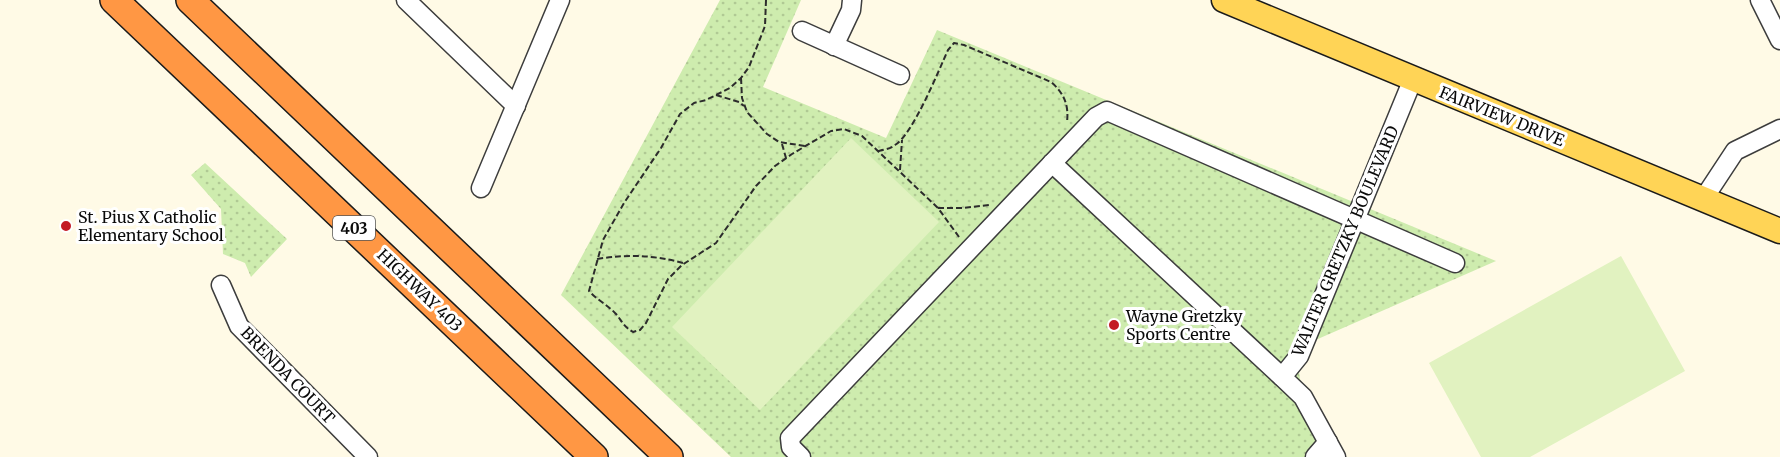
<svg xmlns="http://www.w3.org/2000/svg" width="1780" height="457" font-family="Merriweather,serif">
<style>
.green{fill:url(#green-dots)}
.pitch{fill:#e1f2c0}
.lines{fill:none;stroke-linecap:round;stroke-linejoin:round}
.minor-casing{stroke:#3d3d3d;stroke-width:21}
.major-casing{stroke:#1b1b1b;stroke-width:27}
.highway-casing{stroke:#1b1b1b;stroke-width:30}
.path{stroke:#2c2c2c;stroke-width:2;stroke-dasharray:6 3;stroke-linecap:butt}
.minor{stroke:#fff;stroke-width:18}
.major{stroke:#ffd456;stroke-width:24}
.highway{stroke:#ff9744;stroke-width:27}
.poi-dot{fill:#c31923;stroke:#fff;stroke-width:2}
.labels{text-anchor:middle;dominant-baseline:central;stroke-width:6;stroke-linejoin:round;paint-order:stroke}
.shield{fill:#fff;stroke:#545454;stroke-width:1.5}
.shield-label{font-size:15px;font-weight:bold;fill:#0a0a0a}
.street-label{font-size:16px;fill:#0a0a0a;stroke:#fff}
.poi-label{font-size:16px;fill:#0a0a0a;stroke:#fff;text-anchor:start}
</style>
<defs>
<pattern id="green-dots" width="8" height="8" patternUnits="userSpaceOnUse" patternTransform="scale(1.5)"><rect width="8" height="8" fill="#ceecae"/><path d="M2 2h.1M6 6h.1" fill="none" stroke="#b0c994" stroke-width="1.8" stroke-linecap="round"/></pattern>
</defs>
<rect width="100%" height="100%" fill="#fffae6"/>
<g class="green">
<polygon points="720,0 801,0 763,87 886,138 937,30 1496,261 1295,349 1305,408 1329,457 731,457 561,295"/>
<polygon points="205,163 287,239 251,277 245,263 223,254 221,209 191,175"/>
</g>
<g class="pitch">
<polygon points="851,138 939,222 760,410 672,327"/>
<polygon points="1621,256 1685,371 1530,457 1481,457 1429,363"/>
</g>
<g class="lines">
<defs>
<g id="minor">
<polyline points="406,0 516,106"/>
<polyline points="1760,0 1780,40"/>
<polyline points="802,31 900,75"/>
<polyline points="834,46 851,10 852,0"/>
<polyline points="1052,163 1282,377"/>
<polyline points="481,188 560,0"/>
<polyline points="1704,198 1735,151 1780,129"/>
<polyline points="221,285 239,326 368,457"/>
<polyline points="801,457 791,447 790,438 1096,117 1107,111 1455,263"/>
<polyline points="1315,457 1328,442"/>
<polyline points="1336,457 1303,397 1282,377 1299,356 1413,79"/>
</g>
<polyline id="major" points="1224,0 1780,231"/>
<g id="highway">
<polyline points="114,0 594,457"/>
<polyline points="190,0 669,457"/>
</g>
</defs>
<use href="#minor" class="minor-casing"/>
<use href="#major" class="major-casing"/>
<use href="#highway" class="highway-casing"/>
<g class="path">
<path d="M766,0L765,26L749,67L741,78L730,88L706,100L694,103L680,114L661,148L624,203L603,240L589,291C597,300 608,305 616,314C622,321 623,326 633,332L640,330L646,323L668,279L682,265L716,243L756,186L775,166L792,154L831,131L844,129L862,136L938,208L959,237"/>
<polyline points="741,78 742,98 747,112 767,134 779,142 805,146"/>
<polyline points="716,95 739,102 744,106"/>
<polyline points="782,144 786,158"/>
<path d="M878,151C883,150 890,149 895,145C913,134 938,72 948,50L954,43L964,45L1051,82C1064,93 1069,105 1067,122"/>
<polyline points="900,170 902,140"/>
<polyline points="938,208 963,208 989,205"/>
<path d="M597,259C628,254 653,255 683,263"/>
</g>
<use href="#minor" class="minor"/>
<use href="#major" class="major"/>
<use href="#highway" class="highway"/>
</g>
<g class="poi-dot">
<circle cx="66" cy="226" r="6"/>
<circle cx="1114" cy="325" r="6"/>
</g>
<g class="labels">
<rect class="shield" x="333" y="216" width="42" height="24" rx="4.5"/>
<g class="shield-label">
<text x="354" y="228">403</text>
</g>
<g class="street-label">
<text transform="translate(1502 116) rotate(22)">FAIRVIEW DRIVE</text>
<text transform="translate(1345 241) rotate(-67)">WALTER GRETZKY BOULEVARD</text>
<text transform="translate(420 290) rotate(44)">HIGHWAY 403</text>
<text transform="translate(288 375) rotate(46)">BRENDA COURT</text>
</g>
<g class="poi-label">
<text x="78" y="217">St. Pius X Catholic<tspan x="78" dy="18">Elementary School</tspan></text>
<text x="1126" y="316">Wayne Gretzky<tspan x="1126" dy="18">Sports Centre</tspan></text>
</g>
</g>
</svg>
